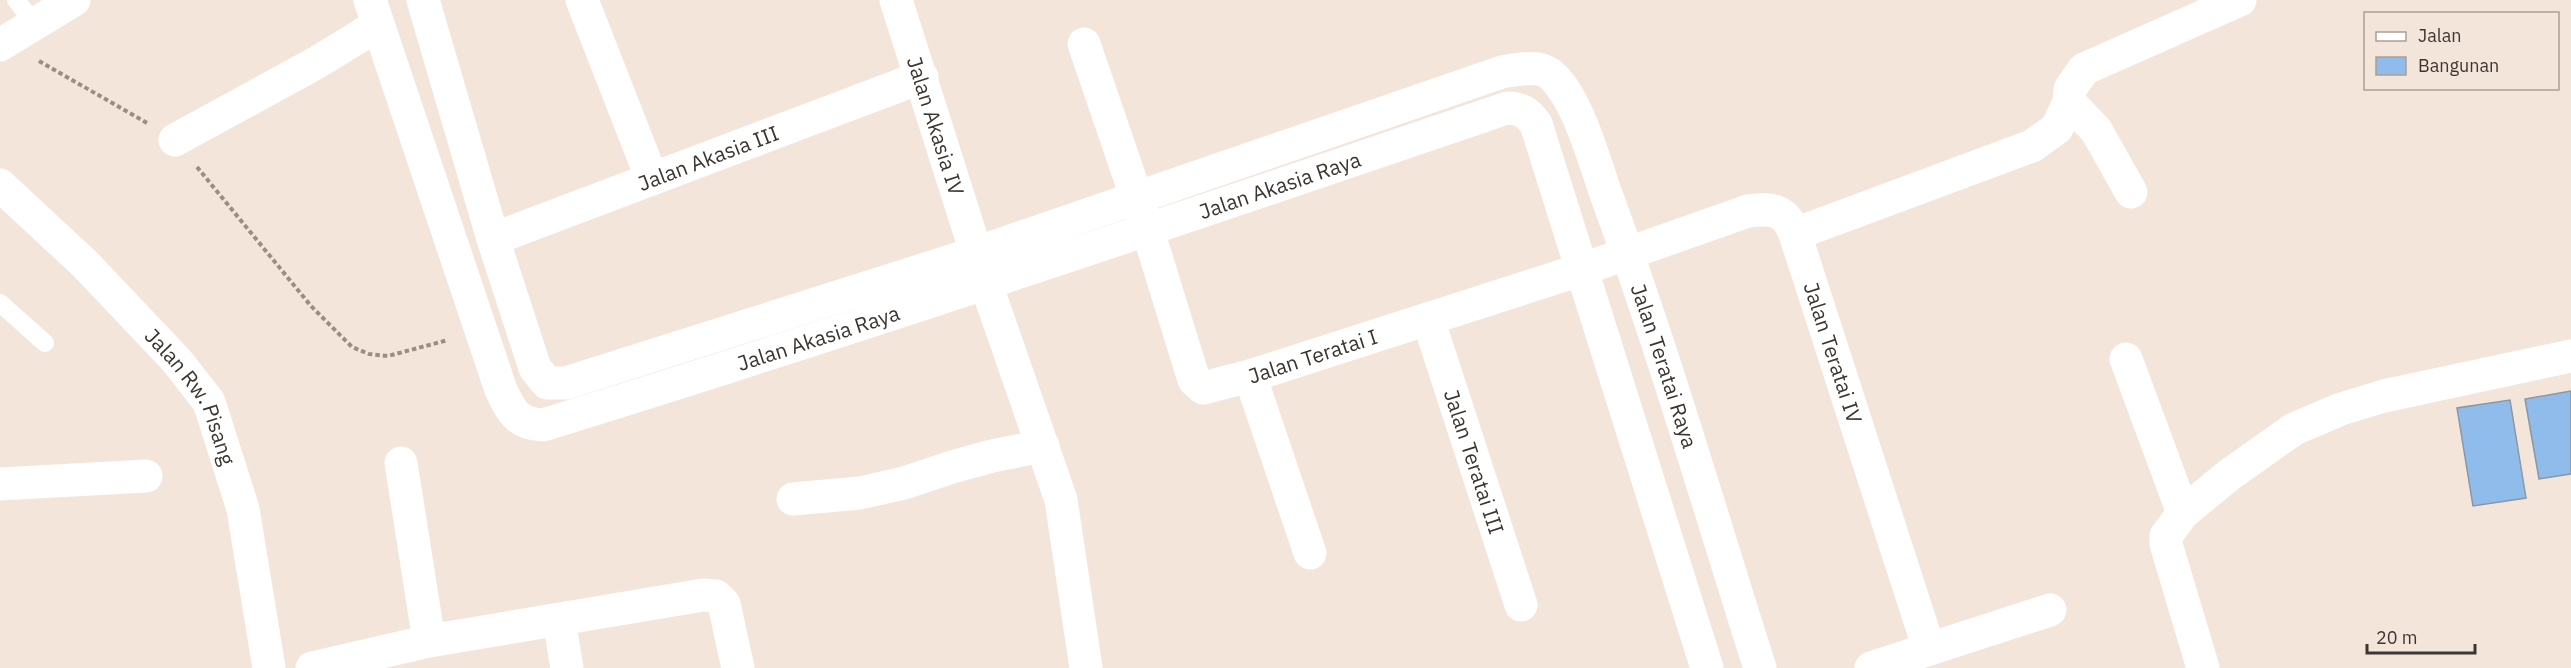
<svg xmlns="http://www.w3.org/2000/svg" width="2571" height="668" font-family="'IBM Plex Sans',sans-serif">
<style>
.building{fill:#8fbceb;stroke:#8b97a3;stroke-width:1.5}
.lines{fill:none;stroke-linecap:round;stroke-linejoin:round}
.path{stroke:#988e86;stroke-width:4;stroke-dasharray:4.5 3;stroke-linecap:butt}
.service{stroke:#fff;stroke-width:18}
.minor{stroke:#fff;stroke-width:33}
.tertiary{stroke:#fff;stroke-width:33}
.labels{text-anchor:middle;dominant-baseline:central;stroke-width:4.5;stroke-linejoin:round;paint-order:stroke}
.street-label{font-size:21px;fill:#3c3631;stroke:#f4e5da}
</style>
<rect width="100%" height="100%" fill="#f4e5da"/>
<g class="building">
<polygon points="2571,391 2571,474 2539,479 2525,399"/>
<polygon points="2510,400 2526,498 2473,506 2457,408"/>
</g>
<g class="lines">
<g class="path">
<polyline points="39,61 147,123"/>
<polyline points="197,167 311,306 352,347 369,354 388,356 448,340"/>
</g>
<g class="service">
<polyline points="16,0 34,23"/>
<polyline points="0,303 45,343"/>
</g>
<g class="minor">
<path id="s1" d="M370,0L501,390C511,412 518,424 543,425C866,325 1187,217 1507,108C1521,108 1528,113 1536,124L1707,668"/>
<path id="s2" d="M423,0L493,239L535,368L547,383H566L976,253L1502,72C1516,70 1538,64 1550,74C1578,97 1595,164 1607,197C1664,352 1710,511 1760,668"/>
<polyline points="582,0 652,179"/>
<path id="s3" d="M896,0L986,284L1061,500L1086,668"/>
<path id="s4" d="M1084,44L1148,231L1194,380L1203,388L1250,376L1583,269L1748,211C1773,208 1785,209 1795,234L1929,649"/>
<polyline points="2069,102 2096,130 2131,192"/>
<polyline points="175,140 316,63 378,25"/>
<path id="s5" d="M0,185L85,264L177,361L209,402L243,509L269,668"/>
<polyline points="1795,234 2032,146 2057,128 2069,102 2070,89 2084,69 2240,0"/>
<path id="s6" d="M493,239L922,77"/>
<path id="s7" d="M1428,319L1521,605"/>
<polyline points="2126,359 2183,513"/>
<polyline points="1250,376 1310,553"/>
<polyline points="401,463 429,641"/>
<polyline points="0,484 146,476"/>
<polyline points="793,499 860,493 904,483 952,467 992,456 1043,446"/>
<polyline points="559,620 567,668"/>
<polyline points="312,668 429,641 703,595 716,596 724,604 738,668"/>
<polyline points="1871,668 2050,610"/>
<polyline points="2203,668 2166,544 2166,536 2183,513 2229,475 2294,429 2341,409 2384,396 2571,356"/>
</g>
<polyline class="tertiary" points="0,45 74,0"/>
</g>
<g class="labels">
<g class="street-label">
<text stroke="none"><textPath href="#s3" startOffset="132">Jalan Akasia IV</textPath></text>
<text stroke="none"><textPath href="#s6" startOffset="230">Jalan Akasia III</textPath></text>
<text stroke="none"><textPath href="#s1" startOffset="1245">Jalan Akasia Raya</textPath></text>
<text stroke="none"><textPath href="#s1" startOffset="759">Jalan Akasia Raya</textPath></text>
<text stroke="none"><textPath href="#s4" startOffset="1122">Jalan Teratai IV</textPath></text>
<text stroke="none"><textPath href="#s4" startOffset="480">Jalan Teratai I</textPath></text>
<text stroke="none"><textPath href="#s2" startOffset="1774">Jalan Teratai Raya</textPath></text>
<text stroke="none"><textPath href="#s5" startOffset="288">Jalan Rw. Pisang</textPath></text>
<text stroke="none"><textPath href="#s7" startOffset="150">Jalan Teratai III</textPath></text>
</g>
</g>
<rect x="2364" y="12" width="195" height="78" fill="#f4e5da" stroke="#aa9f96" stroke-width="1.5"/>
<rect x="2376" y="32" width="30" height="9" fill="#ffffff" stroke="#aa9f96" stroke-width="1.5"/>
<text x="2418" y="42" font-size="18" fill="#3c3631">Jalan</text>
<rect x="2376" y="57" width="30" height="18" fill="#8fbceb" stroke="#aa9f96" stroke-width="1.5"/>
<text x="2418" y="72" font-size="18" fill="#3c3631">Bangunan</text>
<path d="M2367 644v9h108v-9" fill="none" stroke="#3c3631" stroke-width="3"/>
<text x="2376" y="644" font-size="18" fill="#3c3631" stroke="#f4e5da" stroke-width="4.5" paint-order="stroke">20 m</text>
</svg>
